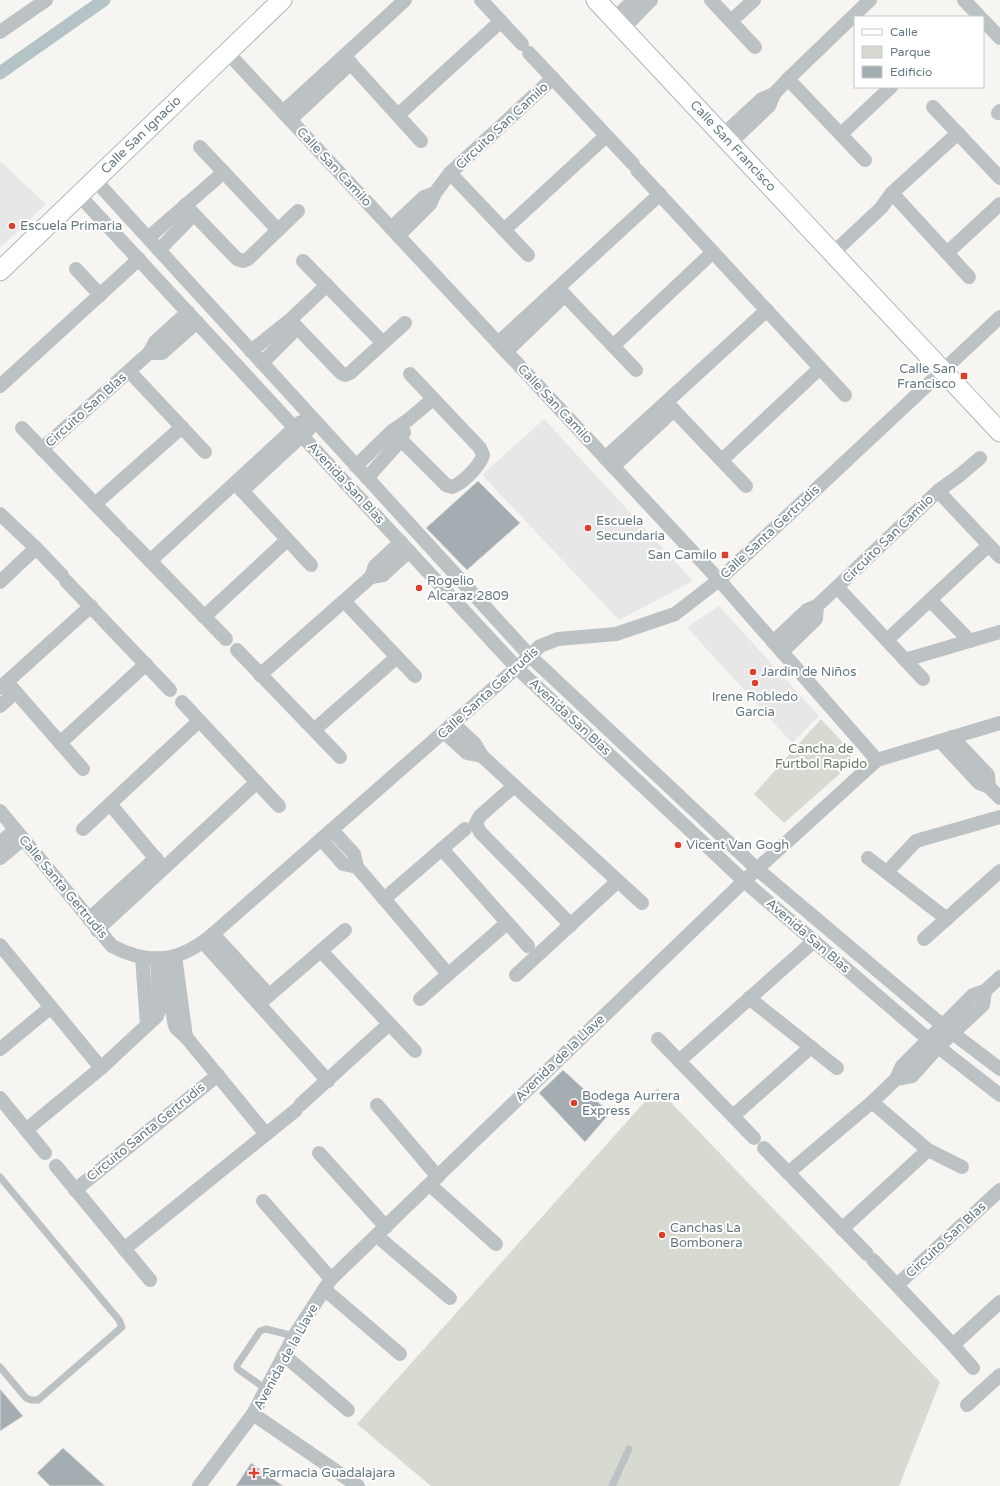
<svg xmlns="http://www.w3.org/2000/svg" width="1000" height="1486" font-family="'Varela Round',sans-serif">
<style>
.built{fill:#e6e7e6}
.green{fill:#d6dad1}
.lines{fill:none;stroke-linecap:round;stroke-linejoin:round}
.canal{stroke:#b4c3c5;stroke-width:13}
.building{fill:#a4aeb2;stroke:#d7d7d5}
.secondary-casing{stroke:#afb6b9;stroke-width:21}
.lane{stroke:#bcc2c4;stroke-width:7}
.street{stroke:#bcc2c4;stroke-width:14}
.secondary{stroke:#fff;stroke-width:19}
.poi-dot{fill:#dc402c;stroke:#fff;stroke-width:1.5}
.labels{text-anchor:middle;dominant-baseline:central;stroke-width:4;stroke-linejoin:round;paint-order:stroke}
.street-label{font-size:13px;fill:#667982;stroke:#fff}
.poi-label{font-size:13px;fill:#667982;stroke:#fff;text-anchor:start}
.park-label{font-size:13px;fill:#6b7a64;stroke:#fff}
</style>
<rect width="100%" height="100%" fill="#f6f5f2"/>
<g class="built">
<polygon points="0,161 46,204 0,248"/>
<polygon points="544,419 693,581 619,620 482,475"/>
<polygon points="719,606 819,716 792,743 687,627"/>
</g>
<g class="green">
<polygon points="821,719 849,749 852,763 784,823 754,794"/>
<polygon points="657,1088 940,1382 899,1486 431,1486 357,1424"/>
</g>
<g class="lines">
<polyline class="canal" points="0,73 104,0"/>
</g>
<g class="building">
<polygon points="478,481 520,523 467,570 426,528"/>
<polygon points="563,1070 610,1113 585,1142 539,1093"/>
<polygon points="0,1389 23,1416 0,1431"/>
<polygon points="63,1448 105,1486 50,1486 37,1473"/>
<polygon points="251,1463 283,1486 236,1486"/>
</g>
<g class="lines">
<defs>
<g id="secondary">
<polyline points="596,0 1000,432"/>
<polyline points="0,271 282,0"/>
</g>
</defs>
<use href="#secondary" class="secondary-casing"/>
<g class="lane">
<polyline points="0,1177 119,1320 122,1327 38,1400 31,1400 26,1398 0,1367"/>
<polyline points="266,1389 239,1370 237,1368 237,1365 260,1331 266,1329 294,1336"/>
<polyline points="612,1486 629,1449"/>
</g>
<g class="street">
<polyline points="481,0 522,44"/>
<polyline points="711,0 755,47"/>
<polyline points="964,0 980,17"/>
<polyline points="614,19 634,0"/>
<polyline points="983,20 1000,38"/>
<polyline points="731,21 754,0"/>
<polyline points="623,29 651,0"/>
<polyline points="0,32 46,0"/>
<polyline points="227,52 719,580 877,760"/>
<polyline points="529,53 633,164"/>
<polyline points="344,56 421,141"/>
<polyline points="788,79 865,160"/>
<polyline points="933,107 1000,178"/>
<polyline points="283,112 405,0"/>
<polyline points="998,113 1000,111"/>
<polyline points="398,115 501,21"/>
<polyline points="290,120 351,63"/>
<polyline points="841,134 891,87"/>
<polyline points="723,135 762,99 774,94"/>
<polyline points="730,143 769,106 774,94 788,79 870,0"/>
<polyline points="200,147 278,230"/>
<polyline points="637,170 845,395"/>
<polyline points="450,173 528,255"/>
<polyline points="95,180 530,656 757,869 942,1025 1000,1069"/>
<polyline points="892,193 969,277"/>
<polyline points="79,195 517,668 744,881 928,1039 1000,1095"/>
<polyline points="185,205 237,259 243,261 248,259 298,211"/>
<polyline points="391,228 424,197 435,193"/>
<polyline points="504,230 606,136"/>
<polyline points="398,236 430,204 435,193 450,173 553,78"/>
<polyline points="148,238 224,172"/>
<polyline points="159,250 194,214"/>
<polyline points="833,253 881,208 892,193 958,133"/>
<polyline points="947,253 1000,204"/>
<polyline points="303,261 383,343"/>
<polyline points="76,269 100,295"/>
<polyline points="558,288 636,370"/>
<polyline points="290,320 341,373 345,375 350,373 405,323"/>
<polyline points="498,343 660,194"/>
<polyline points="613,346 713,252"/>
<polyline points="251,351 290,320 327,285"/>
<polyline points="506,352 565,295"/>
<polyline points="149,353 162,353 197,322"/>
<polyline points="262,363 297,328"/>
<polyline points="129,371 205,452"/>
<polyline points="0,386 139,259"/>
<polyline points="667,403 746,486"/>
<polyline points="22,428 121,531"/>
<path d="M392,431L446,485L452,487C463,483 480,466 483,455L480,448L410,374"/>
<polyline points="42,449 149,353 155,342 188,312"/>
<polyline points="605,458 767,310"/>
<polyline points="722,460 820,368"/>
<polyline points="356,466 392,431 408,420 433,399"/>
<polyline points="613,467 674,410"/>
<polyline points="367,478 401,440 404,432"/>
<polyline points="235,483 311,565"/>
<polyline points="242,491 309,429"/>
<polyline points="938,491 1000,557"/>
<polyline points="95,504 182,427"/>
<polyline points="0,514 36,548 62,575"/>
<polyline points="126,536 226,639"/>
<polyline points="150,561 301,422"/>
<polyline points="371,577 383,575 409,551"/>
<polyline points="66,581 170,690"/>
<polyline points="0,582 36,548"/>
<polyline points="837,587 923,679"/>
<polyline points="930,600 970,641"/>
<polyline points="344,601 415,676"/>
<polyline points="204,617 287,540"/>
<polyline points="887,640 989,545"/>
<polyline points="773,642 807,610 817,606 938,491 960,475 980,458"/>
<polyline points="237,650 340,757"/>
<polyline points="782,652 816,619 817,606"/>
<polyline points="905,660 1000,632"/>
<polyline points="260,675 371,577 375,566 401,542"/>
<polyline points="7,682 83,769"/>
<polyline points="0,688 91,606"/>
<polyline points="182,702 279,806"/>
<polyline points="0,706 16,692"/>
<polyline points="453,723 475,744 482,756 642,903"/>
<polyline points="314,730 397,657"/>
<polyline points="444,732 467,753 482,756"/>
<polyline points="952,737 988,775 989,787"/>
<polyline points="940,741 979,783 989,787 1000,798"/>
<polyline points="60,743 146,664"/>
<polyline points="514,786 480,816 476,823 480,832 571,925"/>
<polyline points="110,804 161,865"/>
<path d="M0,811L112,946C150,966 180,962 213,934L530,656L540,646L558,639L616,634L675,614L719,580L1000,317"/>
<polyline points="83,829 199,721"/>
<polyline points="332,830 354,854 357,867 448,974"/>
<polyline points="321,839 343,864 357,867"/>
<polyline points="0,843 15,830"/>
<polyline points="442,849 528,946"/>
<polyline points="0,858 23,839"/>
<polyline points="868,858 947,919"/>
<polyline points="887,872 916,841 1000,817"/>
<polyline points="384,899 465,829"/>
<polyline points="89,919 156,858"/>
<polyline points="97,930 257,782"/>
<polyline points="213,934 269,995"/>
<polyline points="924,939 1000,871"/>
<polyline points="203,942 328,1081"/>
<polyline points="0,945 101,1068"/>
<polyline points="321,951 415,1051"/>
<polyline points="175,956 186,1037"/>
<polyline points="142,957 147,1025"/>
<polyline points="165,959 174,1022 176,1028 186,1037 266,1134"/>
<polyline points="516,975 618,881"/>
<polyline points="749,998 837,1068"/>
<polyline points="420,999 507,923"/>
<polyline points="259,1004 345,930"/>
<polyline points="658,1039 754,1138"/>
<polyline points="0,1049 51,1007"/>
<polyline points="679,1061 814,941"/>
<polyline points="896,1079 912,1076 938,1047 983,1005 985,991"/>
<polyline points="0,1098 45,1153"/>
<polyline points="872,1102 928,1150 962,1167"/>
<polyline points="300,1105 389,1024"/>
<polyline points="377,1105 438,1177"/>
<polyline points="733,1116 811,1047"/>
<polyline points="26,1130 101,1068 157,1016 159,1011 157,958"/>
<polyline points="764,1148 867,1254"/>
<polyline points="319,1153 386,1227"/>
<polyline points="56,1166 150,1280"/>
<polyline points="788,1173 872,1102 896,1079 902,1066 973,995 985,991 1000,977"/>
<polyline points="430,1185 496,1244"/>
<polyline points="75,1190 218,1075"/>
<polyline points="263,1201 331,1279"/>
<polyline points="842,1229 928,1150"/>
<polyline points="377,1236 450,1298"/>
<polyline points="124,1249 296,1110"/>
<polyline points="873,1260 953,1345 973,1368"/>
<polyline points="897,1285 1000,1190"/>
<polyline points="324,1289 400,1354"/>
<polyline points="953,1345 1000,1302"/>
<polyline points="284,1355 348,1410"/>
<polyline points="967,1405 1000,1375"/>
<polyline points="253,1414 358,1486"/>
<polyline points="199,1486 253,1414 294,1336 331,1279 744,881 877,760 1000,723"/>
</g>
<use href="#secondary" class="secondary"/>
</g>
<g class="poi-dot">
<circle cx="12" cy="226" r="4"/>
<rect x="960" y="372" width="8" height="8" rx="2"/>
<circle cx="588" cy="528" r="4"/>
<rect x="721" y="551" width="8" height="8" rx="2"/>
<circle cx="419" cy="588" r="4"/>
<circle cx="753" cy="672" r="4"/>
<circle cx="755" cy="683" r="4"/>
<circle cx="678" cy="845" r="4"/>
<circle cx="574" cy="1103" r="4"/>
<circle cx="662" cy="1235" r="4"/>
<path d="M252 1467h4v4h4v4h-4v4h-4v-4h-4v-4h4z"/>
</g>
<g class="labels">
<g class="street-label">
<text transform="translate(502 126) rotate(-43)">Circuito San Camilo</text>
<text transform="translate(141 135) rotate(-44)">Calle San Ignacio</text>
<text transform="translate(733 146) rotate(47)">Calle San Francisco</text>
<text transform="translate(334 167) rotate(47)">Calle San Camilo</text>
<text transform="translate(555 404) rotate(47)">Calle San Camilo</text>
<text transform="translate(86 410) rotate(-42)">Circuito San Blas</text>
<text transform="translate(346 483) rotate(47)">Avenida San Blas</text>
<text transform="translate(770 532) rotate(-43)">Calle Santa Gertrudis</text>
<text transform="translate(888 539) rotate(-44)">Circuito San Camilo</text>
<text transform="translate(488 693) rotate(-42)">Calle Santa Gertrudis</text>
<text transform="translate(570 717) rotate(43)">Avenida San Blas</text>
<text transform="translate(63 887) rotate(50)">Calle Santa Gertrudis</text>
<text transform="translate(808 936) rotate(41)">Avenida San Blas</text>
<text transform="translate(560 1058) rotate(-44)">Avenida de la Llave</text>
<text transform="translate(146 1132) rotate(-39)">Circuito Santa Gertrudis</text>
<text transform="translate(946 1240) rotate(-43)">Circuito San Blas</text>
<text transform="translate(286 1357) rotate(-61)">Avenida de la Llave</text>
</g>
<g class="poi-label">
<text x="20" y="226">Escuela Primaria</text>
<text x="956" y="369" text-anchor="end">Calle San<tspan x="956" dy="15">Francisco</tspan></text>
<text x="596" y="521">Escuela<tspan x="596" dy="15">Secundaria</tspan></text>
<text x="717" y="555" text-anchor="end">San Camilo</text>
<text x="427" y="581">Rogelio<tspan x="427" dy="15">Alcaraz 2809</tspan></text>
<text x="761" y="672">Jardin de Niños</text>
<text x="755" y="697" text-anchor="middle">Irene Robledo<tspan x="755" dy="15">Garcia</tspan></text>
<text x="686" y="845">Vicent Van Gogh</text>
<text x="582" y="1096">Bodega Aurrera<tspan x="582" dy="15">Express</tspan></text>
<text x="670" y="1228">Canchas La<tspan x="670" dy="15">Bombonera</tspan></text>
<text x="262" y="1473">Farmacia Guadalajara</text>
</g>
<g class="park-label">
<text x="821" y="749">Cancha de<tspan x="821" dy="15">Furtbol Rapido</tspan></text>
</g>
</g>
<rect x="854" y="16" width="130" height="72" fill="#ffffff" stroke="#c2c9cd"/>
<rect x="862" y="29" width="20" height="6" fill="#ffffff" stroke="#c2c9cd"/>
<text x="890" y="36" font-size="12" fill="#667982">Calle</text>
<rect x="862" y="46" width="20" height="12" fill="#d6dad1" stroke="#c2c9cd"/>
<text x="890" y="56" font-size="12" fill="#667982">Parque</text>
<rect x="862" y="66" width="20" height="12" fill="#a4aeb2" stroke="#c2c9cd"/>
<text x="890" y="76" font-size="12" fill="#667982">Edificio</text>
</svg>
